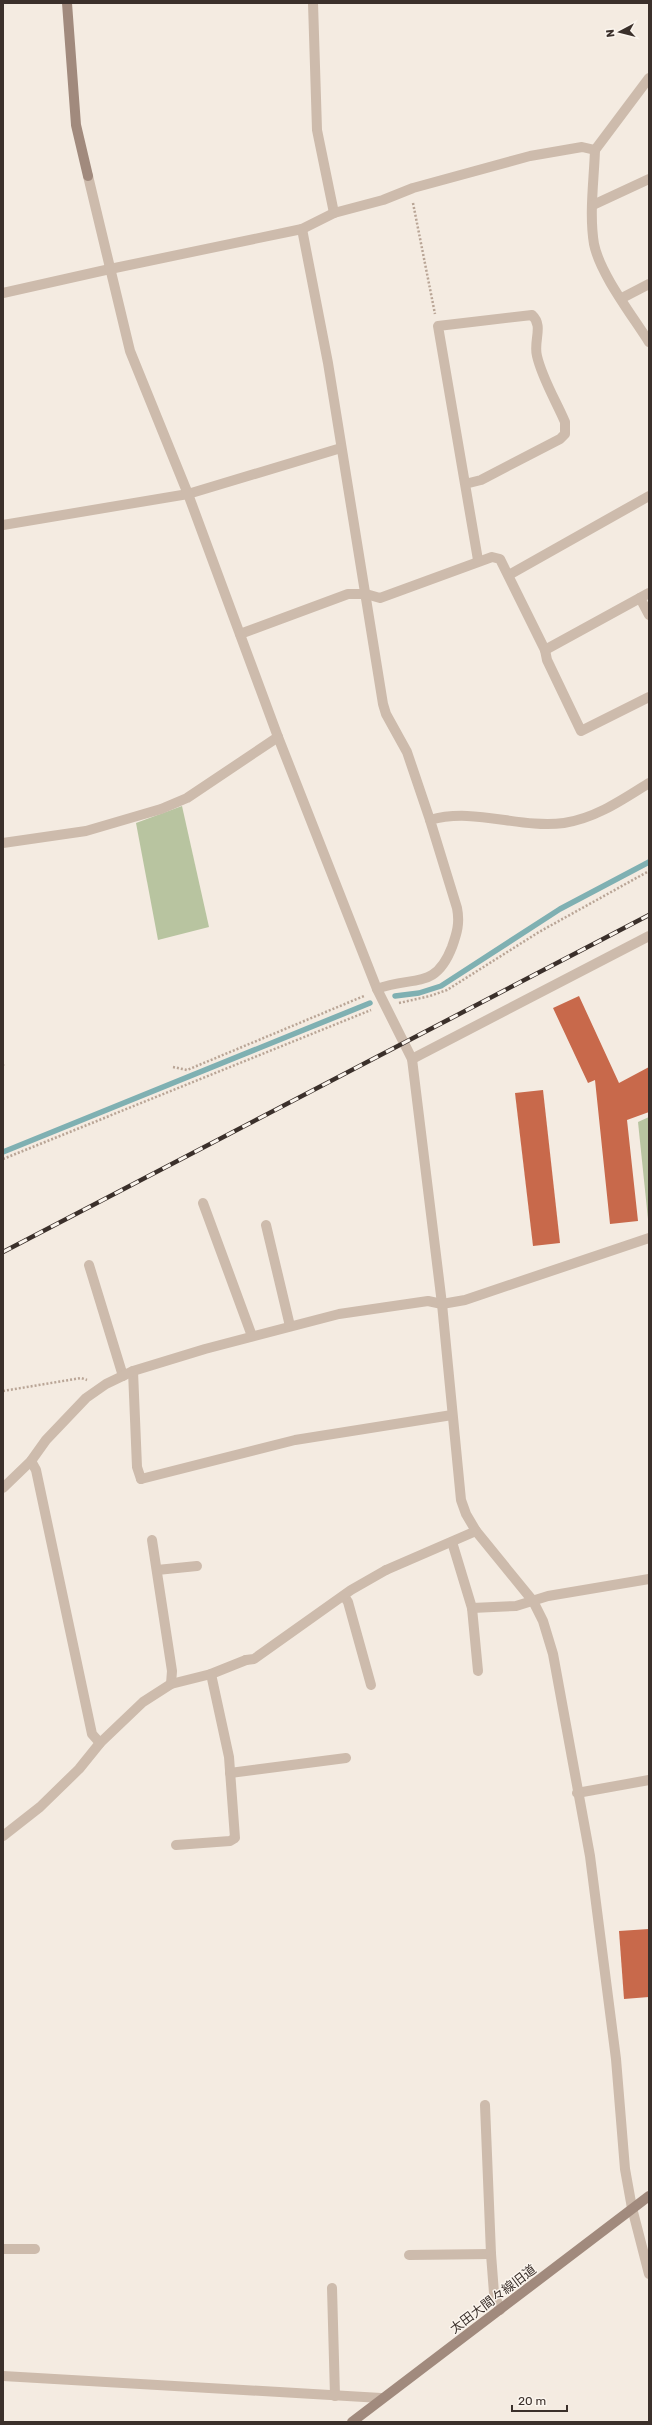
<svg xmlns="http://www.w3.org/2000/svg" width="652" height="2425" font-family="Rubik,'Noto Sans JP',sans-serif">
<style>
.green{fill:#b8c4a0}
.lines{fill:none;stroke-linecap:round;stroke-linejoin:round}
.stream{stroke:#7fb0b2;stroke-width:5.5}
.building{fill:#c8694b}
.path{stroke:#b9a596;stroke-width:2.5;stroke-dasharray:2 2;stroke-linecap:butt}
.lane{stroke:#cdbbac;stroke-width:10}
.street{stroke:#cdbbac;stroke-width:10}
.secondary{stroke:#a18a7d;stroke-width:10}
.rail-casing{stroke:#3b302b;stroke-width:4.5}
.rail{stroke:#fbf5ee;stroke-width:3;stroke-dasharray:9;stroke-linecap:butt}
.labels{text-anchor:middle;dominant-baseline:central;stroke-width:3;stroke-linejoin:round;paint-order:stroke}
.street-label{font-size:13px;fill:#3b302b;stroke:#fbf5ee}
</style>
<rect width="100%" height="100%" fill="#f4ebe1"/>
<g class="green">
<polygon points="182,806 209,927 158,940 136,823"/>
<polygon points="649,1117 649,1218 648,1219 638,1122"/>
</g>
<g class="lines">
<g class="stream">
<polyline points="395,996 419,993 441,986 560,909 649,862"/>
<polyline points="3,1152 370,1003"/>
</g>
</g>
<g class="building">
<polygon points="579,996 619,1083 649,1067 649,1112 627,1120 638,1221 610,1224 595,1080 588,1083 553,1008"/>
<polygon points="543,1090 560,1243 533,1246 515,1093"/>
<polygon points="649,1929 649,1997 624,1999 619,1931"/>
</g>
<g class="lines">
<g class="path">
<polyline points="413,203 435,314"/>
<polyline points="399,1003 430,996 447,990 539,932 649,871"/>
<polyline points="3,1064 3,1067"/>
<polyline points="173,1067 187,1070 364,996"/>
<polyline points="3,1159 371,1010"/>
<polyline points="3,1391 81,1378 87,1380"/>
</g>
<g class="lane">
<polyline points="302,229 328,363 383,704 386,714 407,752 430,820"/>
<polyline points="3,293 110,269"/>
<polyline points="3,525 188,494 341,448"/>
<polyline points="509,575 649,496"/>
<polyline points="640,598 649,615"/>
<polyline points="545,650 547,660 581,731 649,697"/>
<polyline points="3,843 86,831 161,809 187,798 278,737"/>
<polyline points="203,1203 252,1336"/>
<polyline points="89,1265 123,1376"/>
<polyline points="133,1371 137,1467 141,1479"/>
<polyline points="31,1461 36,1470 92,1734 100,1743"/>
<polyline points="3,1488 31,1461 46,1440 86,1398 106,1384 133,1371 205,1349 339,1314 428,1301 442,1304"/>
<polyline points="452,1542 472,1608 478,1671"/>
<polyline points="157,1570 197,1566"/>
<polyline points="344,1596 348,1602 371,1685"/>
<polyline points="472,1608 516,1606 548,1596 649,1579"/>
<polyline points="246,1660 254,1659 351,1590 386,1570"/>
<polyline points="577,1793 649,1780"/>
<polyline points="409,2255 491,2254"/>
</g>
<g class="street">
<polyline points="313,3 317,130 334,213"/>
<path d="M595,150C594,180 589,214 594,244C600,274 632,315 649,342"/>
<polyline points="88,176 130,351 188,494 278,737 377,989 412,1059 442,1304 461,1500 466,1514 476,1531 533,1601 543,1621 553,1654 590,1856 616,2059 625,2169 632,2208 649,2274"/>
<polyline points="593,205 649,179"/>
<polyline points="110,269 302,229 334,213 383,200 413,188 530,156 582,147 595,150 649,78"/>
<polyline points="622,298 649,284"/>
<path d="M465,484L481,480L560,439L565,434V422C556,401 542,378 537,356C533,341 544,326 532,315L438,326L478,560"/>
<polyline points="240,634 348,594 366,594 380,598 492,557 500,559 545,650 649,593"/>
<path d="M377,989C413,975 435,991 452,947C457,933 460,923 457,908L430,820C474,807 520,829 564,823C596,818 622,800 649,783"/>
<polyline points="412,1059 649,936"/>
<polyline points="266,1225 290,1326"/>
<polyline points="442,1304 465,1300 649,1238"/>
<polyline points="141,1479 295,1440 452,1415"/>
<polyline points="152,1540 172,1671 171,1684"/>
<polyline points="386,1570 476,1531"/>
<polyline points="230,1773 346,1758"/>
<polyline points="3,1836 40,1807 79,1769 100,1743 143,1702 171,1684 211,1674 246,1660"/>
<polyline points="176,1845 230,1841 235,1838 229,1757 211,1674"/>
<polyline points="485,2105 491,2254 494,2293 500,2310"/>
<polyline points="3,2249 35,2249"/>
<polyline points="332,2288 335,2396"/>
<polyline points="3,2376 381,2398"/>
</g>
<g class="secondary">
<polyline points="67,3 76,125 88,176"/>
<polyline points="352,2422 649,2196"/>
</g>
<defs>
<polyline id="rail" points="3,1252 649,915"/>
</defs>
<use href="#rail" class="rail-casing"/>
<use href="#rail" class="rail"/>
</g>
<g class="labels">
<g class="street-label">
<text transform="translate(493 2299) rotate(-37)">太田大間々線旧道</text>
</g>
</g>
<rect width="652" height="2425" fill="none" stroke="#3b302b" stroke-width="8"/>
<g transform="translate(620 32) rotate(263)" stroke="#fbf5ee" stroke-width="3" paint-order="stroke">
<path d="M0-3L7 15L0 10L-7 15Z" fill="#3b302b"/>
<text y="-6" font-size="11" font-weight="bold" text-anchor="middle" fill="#3b302b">N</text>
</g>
<path d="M512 2405v6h55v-6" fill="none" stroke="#3b302b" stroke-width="2"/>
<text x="518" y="2405" font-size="12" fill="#3b302b" stroke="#fbf5ee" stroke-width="3" paint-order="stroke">20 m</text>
</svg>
